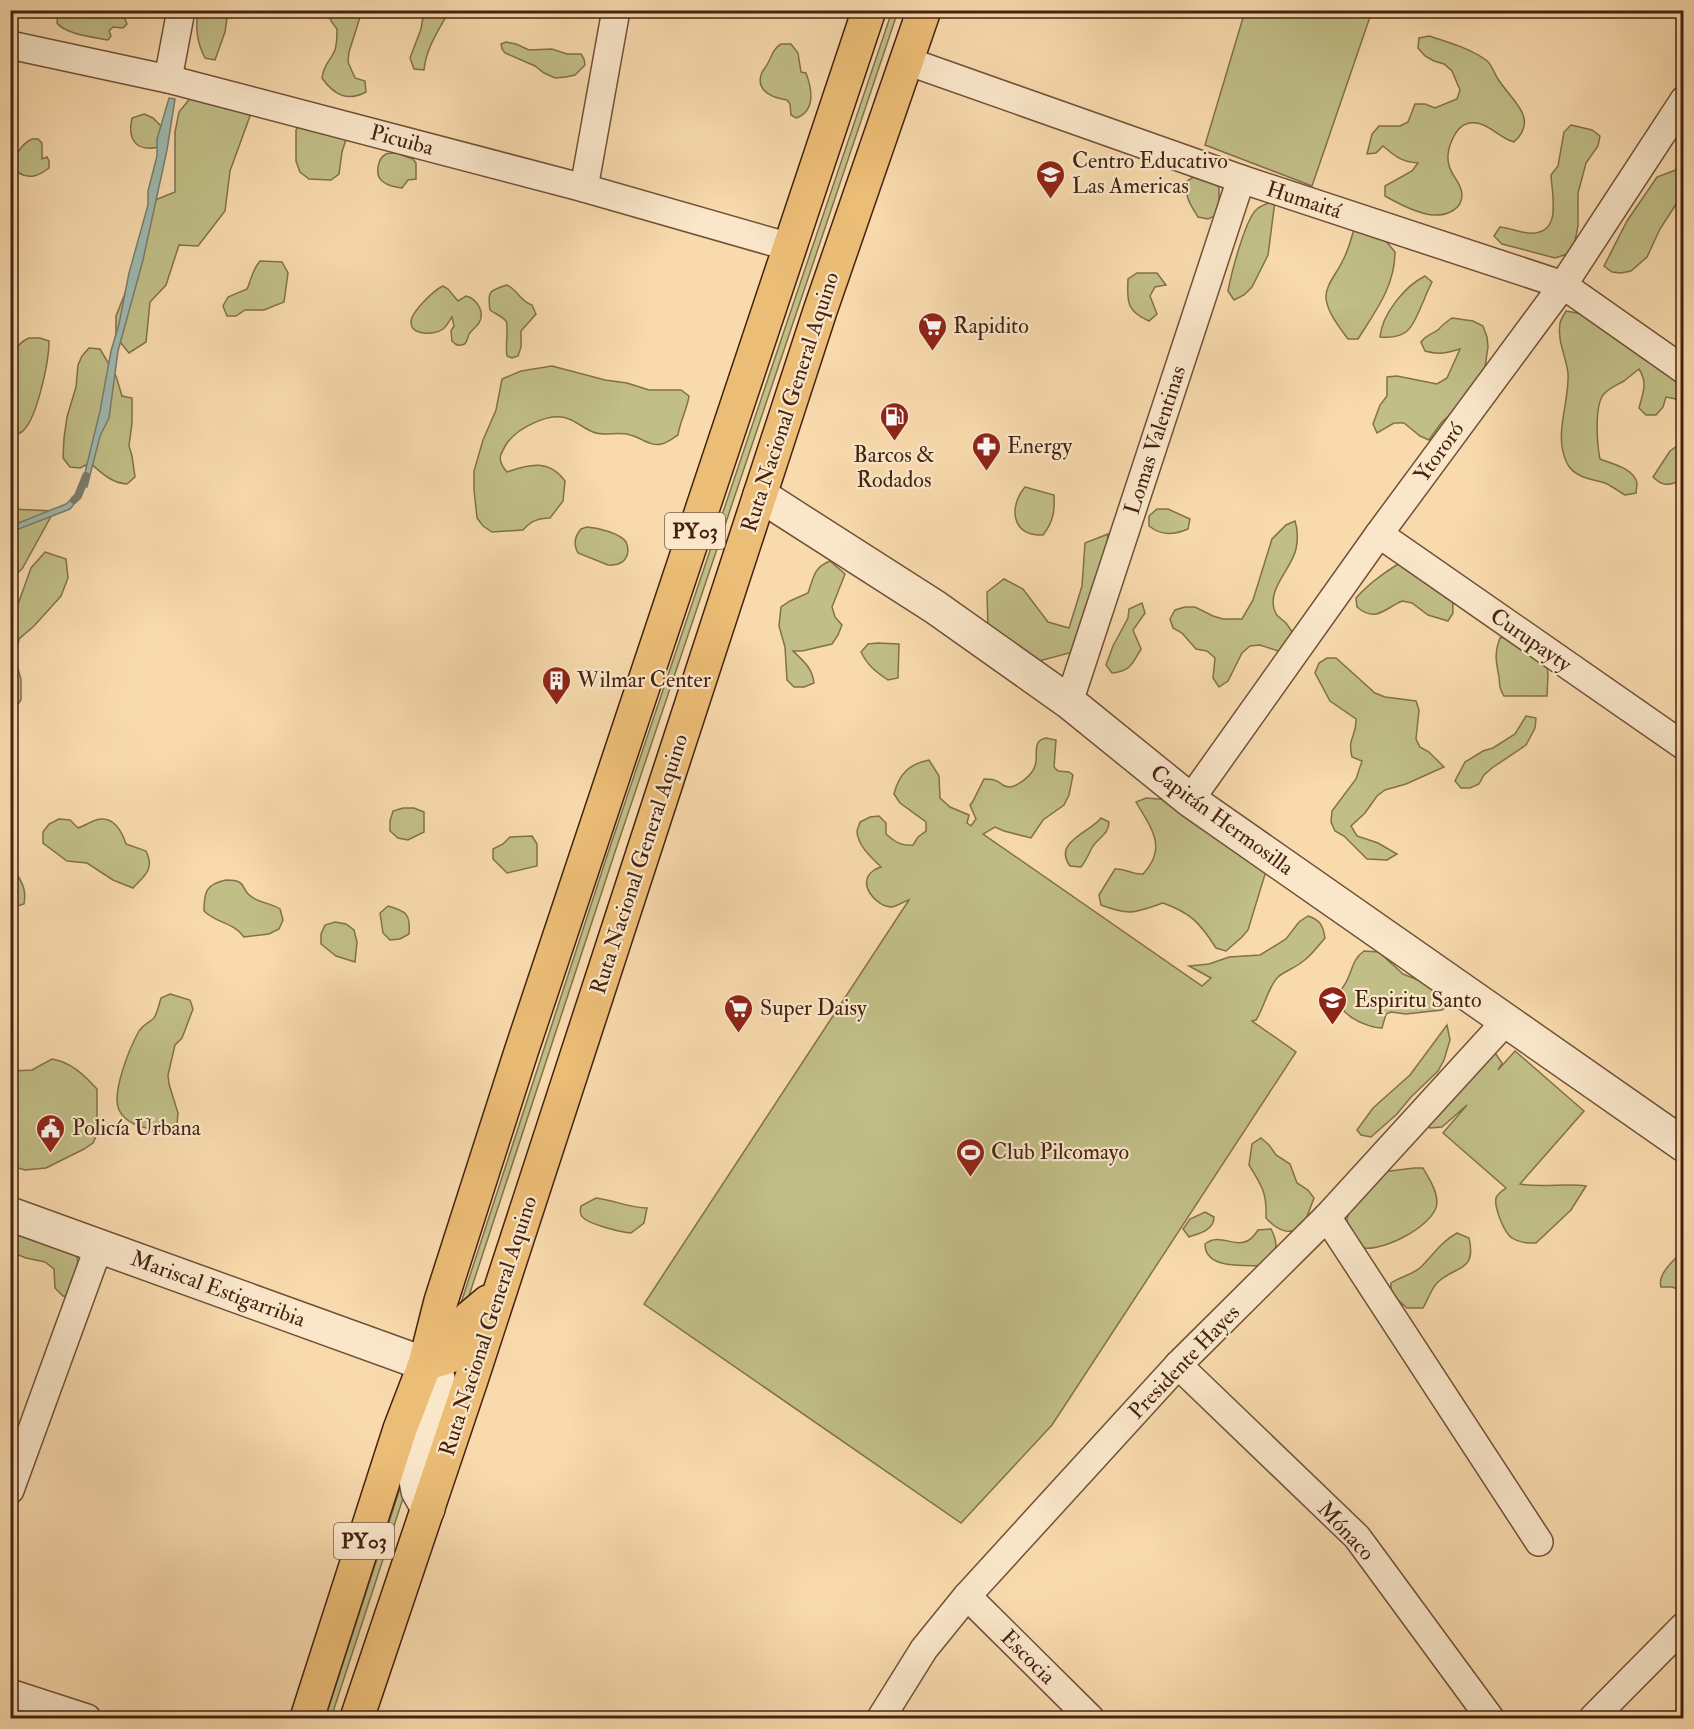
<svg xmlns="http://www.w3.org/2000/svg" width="1694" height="1729" font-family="'IM FELL Double Pica',serif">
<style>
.green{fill:#c1be87;stroke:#83704c;stroke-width:1.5}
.water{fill:#9ebab0;stroke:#7a7d70;stroke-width:1.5}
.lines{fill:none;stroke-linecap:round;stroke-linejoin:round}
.stream{stroke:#7a7d70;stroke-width:8}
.minor-casing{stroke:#725038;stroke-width:30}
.tertiary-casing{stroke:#725038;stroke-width:36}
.trunk-casing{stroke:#452211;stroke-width:36}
.minor{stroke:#fae7ca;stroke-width:27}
.tertiary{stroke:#fae7ca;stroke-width:33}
.trunk{stroke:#ecbd76;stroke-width:33}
.labels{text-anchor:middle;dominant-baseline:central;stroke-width:4.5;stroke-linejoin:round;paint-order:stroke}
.shield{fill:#fae7ca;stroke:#7b5d48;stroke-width:1.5}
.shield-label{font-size:21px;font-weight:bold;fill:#452211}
.street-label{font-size:22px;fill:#452211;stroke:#fae7ca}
.poi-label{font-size:22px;fill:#452211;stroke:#fae7ca;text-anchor:start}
</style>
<rect width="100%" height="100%" fill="#f8daad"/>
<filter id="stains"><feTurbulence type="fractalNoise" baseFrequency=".00333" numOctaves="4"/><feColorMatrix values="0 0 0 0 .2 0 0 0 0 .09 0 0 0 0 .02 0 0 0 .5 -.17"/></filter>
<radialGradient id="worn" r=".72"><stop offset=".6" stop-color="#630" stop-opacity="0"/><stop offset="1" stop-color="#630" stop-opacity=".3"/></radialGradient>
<g class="green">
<path d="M63,11H122L127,24L123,28L113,27L109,31L111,36L108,40C93,37 65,34 57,23L58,13Z"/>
<path d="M198,11H228L225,32L215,60L205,58C197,43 195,28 198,11Z"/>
<path d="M328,11H362L349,52L348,62L355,78L365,81L366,92C347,102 334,95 322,78C324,63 330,62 335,50C337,43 337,36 337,29L331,21Z"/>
<path d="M424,11H449C439,30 426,48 424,70L414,69L410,58L421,29Z"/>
<polygon points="892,11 898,11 613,858 464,1311 459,1309 607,856"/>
<polygon points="1245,11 1372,11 1312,186 1205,145"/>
<path d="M1429,36C1448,42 1469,48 1486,60C1492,64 1494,73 1498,79C1511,100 1540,118 1514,142C1498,138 1487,120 1469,123C1454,126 1445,152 1449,165C1451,176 1462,183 1462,195C1462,210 1446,216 1432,215C1416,213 1399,204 1385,196V186L1412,171L1418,163C1401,162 1395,156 1383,146L1376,153L1367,154L1372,134L1379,126H1400L1408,122L1415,104H1425L1435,108L1457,99L1460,90L1452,71L1444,64L1434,61L1425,56L1418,48L1419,38Z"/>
<polygon points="506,42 516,44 529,50 552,49 567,54 581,54 584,59 585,65 575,75 566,77 555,78 544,73 535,66 505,53 502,49 501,44"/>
<path d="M781,44H791L798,53L801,72L806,73C812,89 816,111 796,118L791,115L790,104L787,100C774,98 756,92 761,75C762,71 766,67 768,63C772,55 774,48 781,44Z"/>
<polygon points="192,96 232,104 250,116 230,171 225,211 198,246 179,245 166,285 150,302 146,342 129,353 116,337 116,316 140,256 155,200 175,192 175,132 179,112"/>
<path d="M144,114L153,118L161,126L159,147C136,152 127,140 132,118Z"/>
<polygon points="301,122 348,133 342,152 339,174 331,180 309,179 300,172 296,161 296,130"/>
<path d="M1571,125L1592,130L1600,136L1598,146L1586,163L1578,193V226L1574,246L1567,254L1555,258L1502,244L1494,236L1500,227C1510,228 1518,232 1528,233C1563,236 1552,196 1551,175L1558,166L1564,132Z"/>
<path d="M32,139H38L42,143V159L47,157L49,161V168C40,175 30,180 19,173C16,170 14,170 14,165C14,155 23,143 32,139Z"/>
<path d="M396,153L413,159L416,163V179L408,180L402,188C395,187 388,186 382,181C375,175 377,159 386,154C389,153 393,153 396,153Z"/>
<polygon points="1681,168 1683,171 1682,195 1660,229 1647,257 1631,271 1621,273 1612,272 1604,266 1627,221 1657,177"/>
<path d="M1195,176L1219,184V205L1217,215L1208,219L1198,217C1190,204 1184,196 1187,181Z"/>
<path d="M1275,201L1268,255L1252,287L1244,295L1234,300L1228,291C1231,275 1245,219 1257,209C1261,205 1269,203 1275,201Z"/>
<path d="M1374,227L1395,252C1395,286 1375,312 1358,339H1348C1340,328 1327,312 1326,298C1325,285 1338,272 1343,260C1348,251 1351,240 1354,229Z"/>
<path d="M260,261L282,262L288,273L284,302L264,310H245L236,316H227L223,306L228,297L247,289C252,278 252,270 260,261Z"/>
<path d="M1137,273H1157L1166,285L1155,287L1150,296L1157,314L1149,321C1126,311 1127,301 1128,279Z"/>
<path d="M1425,276L1432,282C1429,288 1426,294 1424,300C1413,324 1411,340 1380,337C1382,314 1405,286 1425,276Z"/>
<path d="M507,285C518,290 520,301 532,305L536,314L521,331V347L518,356L512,358L507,356C505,347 509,326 506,321C503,317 494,313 490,310C487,291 490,290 507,285Z"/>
<path d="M443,286L448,289L458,301L466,296C478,299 485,313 479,323C476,327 472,330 469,334C467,339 467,345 461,345C457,346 455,344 452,341L451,331L454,326L452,317C449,321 447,326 443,329C435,335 411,336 411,322C411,312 434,290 443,286Z"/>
<path d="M1566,311L1594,316L1683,374V413L1679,408L1676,399L1666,397L1663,407L1656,415H1646L1639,408C1643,393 1648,383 1639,369C1634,373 1629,377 1624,381C1617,385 1609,388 1604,394C1594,405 1597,444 1600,459C1612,464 1634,468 1637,483C1637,486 1636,490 1636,493L1625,495C1618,491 1612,486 1605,483C1592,479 1576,478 1568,465C1552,437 1570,403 1568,373C1566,356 1557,341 1560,323C1561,319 1564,315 1566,311Z"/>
<path d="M1452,318L1473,321L1483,326L1487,337L1488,347L1485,367L1481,376L1456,409L1441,423L1429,440L1420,436L1404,423H1394L1377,433L1373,424L1380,405L1387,396V377L1397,376L1437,384L1447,378L1460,349C1447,353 1439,355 1425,351L1421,342C1428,333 1432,335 1439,329C1443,324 1446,322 1452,318Z"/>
<path d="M29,338H40L49,341C49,359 37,424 20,433C17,434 14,434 11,434V401C26,379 0,350 29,338Z"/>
<path d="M89,348L100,349L116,376L122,396L132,398V423L129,446L132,456L135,477L127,484C111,483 102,473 90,463L80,468L70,467L63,458L64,438L67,417L76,387L78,365L82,356Z"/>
<path d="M552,366L605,380L627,383L649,390H681L689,396C687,410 680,421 678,435C673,438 667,443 661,444C651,447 640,437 630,435C618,431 605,437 593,432C585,429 577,422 569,419C550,411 518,428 507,443C499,456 497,460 507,472C530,464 549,459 565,481L563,501L550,518C538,518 531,521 523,530L492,532L483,526L477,518L474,490V471L483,440L496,410L502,379L521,371Z"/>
<path d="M1683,442V470L1679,481C1668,486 1662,486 1653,477L1670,451Z"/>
<path d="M1025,487L1054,495C1055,512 1053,522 1043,535C1012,537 1008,507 1025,487Z"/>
<polygon points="11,509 54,511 22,569 11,578"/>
<path d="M1157,509H1168L1190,519L1188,529C1174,535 1162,536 1149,526V516Z"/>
<path d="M1295,521C1298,530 1298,539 1296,549C1292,569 1264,591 1276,614C1279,618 1283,620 1286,623C1290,628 1293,634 1297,639L1281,652L1260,645L1250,646L1242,653L1228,681L1219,687L1213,678L1215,658L1207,651L1196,649L1182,633L1173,628L1170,619L1175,610L1185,607H1195L1213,616L1223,619H1242L1253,600L1272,539L1286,525Z"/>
<path d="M587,527C598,528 620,533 626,542C628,546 628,548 628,551C627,562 618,566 608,565L578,553C573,544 575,536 581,529Z"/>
<polygon points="1108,534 1106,554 1077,651 1039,661 988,631 987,592 1004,579 1023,589 1048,622 1069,628 1082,586 1085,543"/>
<polygon points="45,552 66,559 68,578 61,596 34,626 19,639 15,659 21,679 21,700 11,713 11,612 17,607 31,568"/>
<path d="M1409,557L1452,572L1453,613L1448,621L1428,615L1412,603L1402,601C1384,609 1376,623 1357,607L1356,598C1371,581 1390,569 1409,557Z"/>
<path d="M830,561L845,574L832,607L835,617L842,625L838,635L832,644L802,651H793C803,661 812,667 814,683L804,687H794L787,680L785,647L779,626L781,607L790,601L808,593C814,577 813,568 830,561Z"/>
<path d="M1142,603L1145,613L1133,630L1141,649C1132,664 1131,671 1112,673L1106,665L1113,646L1128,618L1129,609Z"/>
<path d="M1521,635L1547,665L1548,675L1547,696H1504C1499,688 1500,686 1499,677C1496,661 1494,654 1500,638Z"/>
<path d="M878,643L899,644L898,678L888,680C876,672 868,666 861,652L868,644Z"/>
<path d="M1327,658H1336L1375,693L1385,697L1416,701L1419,710L1416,739L1420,747L1429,752L1444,767L1406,784L1385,790L1377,796L1365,813L1351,826L1357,836L1378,843L1397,854L1387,860L1367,859L1344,836L1335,831L1331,822L1332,811L1356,779L1362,761L1352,757C1347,737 1357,736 1356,719L1330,701L1315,673L1319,663Z"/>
<polygon points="1526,716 1536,718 1535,728 1526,745 1492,768 1484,775 1479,784 1470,788 1461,788 1455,781 1465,762 1483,751 1493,748 1515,734"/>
<path d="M1046,738L1056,740L1054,767L1058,771L1069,772L1073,775L1069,795L1064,805L1043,820L1031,838L1004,831L995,827L983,834L1202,986L1211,978L1189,966L1209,964L1229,957L1260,955L1286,939L1299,922L1308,916C1320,920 1323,925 1325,938C1318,946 1311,956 1302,962C1296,967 1282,973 1278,977C1268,987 1264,1008 1256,1020L1252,1021L1296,1052L1052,1425L961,1523L644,1304L909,900C905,901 897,906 892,907C876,907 856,883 873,871C875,869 878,868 881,867C872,858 858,846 857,832C857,829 859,826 860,822L870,817L879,816L886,823V834C895,842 901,846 913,845L918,837L926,831V822L900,803L894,794C899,774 909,764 929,760L939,776L940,798L950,807L969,815L967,823L971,826L976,819L970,805L973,801L984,779C987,779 991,779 994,780C1001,781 1002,788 1010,787C1020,785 1032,775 1035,766C1039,755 1031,741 1046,738Z"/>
<path d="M1146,798L1170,800L1266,871L1248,930L1242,937L1226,951L1216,948C1200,923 1191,913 1163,903C1134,913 1130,916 1101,905L1099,895L1115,869C1127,868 1131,875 1143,874C1168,847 1151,828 1136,802Z"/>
<polygon points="403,808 414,808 424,812 424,832 408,840 398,838 390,831 390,821 393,811"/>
<path d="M1101,818L1109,822C1109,834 1099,837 1093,846C1089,853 1086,861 1081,867L1070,866C1052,842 1091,832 1101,818Z"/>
<path d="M59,819L70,820L78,828C84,826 90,822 96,820C113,815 122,831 126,844L146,851C155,869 145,875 133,888L113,880L87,863L67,861L43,843V832L49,824Z"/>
<polygon points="532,836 537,844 537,866 507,873 493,859 493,849 503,844 510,837"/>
<path d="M11,876H18C24,886 26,892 24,904L11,908Z"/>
<path d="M226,880C249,880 239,889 252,897C260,903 271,903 280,909L283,920L279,929L269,934L244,937C232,921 217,924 204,911C204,892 206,884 226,880Z"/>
<path d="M388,906C406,911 411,914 409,934L400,939L390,940L383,933L380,913Z"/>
<polygon points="335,922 346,924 354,930 357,942 355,962 336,956 321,944 321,934 325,925"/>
<path d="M1364,951L1379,952L1403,974L1418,980L1435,983L1448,992L1446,1007L1442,1010L1406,1014L1391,1012L1386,1014L1382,1028C1367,1028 1333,1013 1339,994C1341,989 1346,984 1348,978C1353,967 1354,958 1364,951Z"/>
<path d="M170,994L190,1000L193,1009L182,1038L175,1045L168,1075L169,1084L178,1113L177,1124L170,1130L148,1132L154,1129C142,1128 125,1123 119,1110C111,1093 130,1047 139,1031C144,1024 147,1024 153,1019C157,1015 159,1004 161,998Z"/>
<polygon points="1447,1025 1450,1040 1444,1060 1438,1071 1411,1097 1397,1114 1371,1137 1361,1135 1357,1130 1373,1108 1410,1075"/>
<path d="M1493,1050L1502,1063L1498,1070L1515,1051L1584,1111L1520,1184C1541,1188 1565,1183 1586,1186L1571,1210L1536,1243C1528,1243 1519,1243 1512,1238C1504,1233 1494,1207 1496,1198C1498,1193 1502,1191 1506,1188L1443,1133L1467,1105L1442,1127L1430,1128L1421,1124Z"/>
<path d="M52,1059C71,1062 84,1075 97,1089V1134L93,1143L84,1149L46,1168L25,1170L11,1166V1071L32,1070Z"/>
<path d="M1261,1138L1269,1145L1276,1155L1290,1164L1297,1183L1308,1190L1314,1198L1303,1227C1288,1236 1277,1230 1266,1218C1267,1193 1262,1186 1249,1165L1252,1144Z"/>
<path d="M1414,1168H1423C1429,1179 1437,1190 1437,1203C1436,1226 1375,1257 1356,1246C1353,1244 1352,1241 1349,1239L1347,1219L1353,1198L1382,1172Z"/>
<path d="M596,1198C614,1200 629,1208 647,1208L644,1223L631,1233C621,1232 585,1224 581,1215C580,1212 580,1209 581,1206Z"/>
<path d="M1205,1212L1214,1217C1214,1230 1200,1233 1189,1237L1183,1229L1190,1219Z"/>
<polygon points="18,1229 76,1252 78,1262 72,1292 73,1297 63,1296 55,1288 54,1269 45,1262 26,1258 11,1252 11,1233"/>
<path d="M1271,1229C1280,1246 1276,1253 1264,1266C1245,1265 1205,1270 1205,1244C1223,1229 1241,1258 1258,1230Z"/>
<path d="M1457,1233L1469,1238C1477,1273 1455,1265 1437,1283C1431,1289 1428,1300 1423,1308H1407C1399,1301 1389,1294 1391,1283C1400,1277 1412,1275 1421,1267C1433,1255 1442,1241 1457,1233Z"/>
<path d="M1683,1251V1291L1672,1287H1661C1657,1274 1674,1260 1683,1251Z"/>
<polygon points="422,1421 428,1422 331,1718 325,1718"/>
</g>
<g class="water">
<polygon points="169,98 175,99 167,150 143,260 118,351 109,418 100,436 87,487 82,485 100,411 111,351 119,324 129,273 148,205 148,191 157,156 157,139"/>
<polygon points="78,493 82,494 70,509 11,532 11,526 66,504"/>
</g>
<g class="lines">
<polyline class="stream" points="74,500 78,496 86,476"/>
<defs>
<g id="minor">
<polyline points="10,45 168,79 584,188 790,247"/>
<polyline points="907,61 1241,179 1563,285 1684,370"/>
<polyline points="168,79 181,10"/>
<polyline points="584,188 616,10"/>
<polyline points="1379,534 1684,746"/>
<polyline points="1069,702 1241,179"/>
<polyline points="1190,800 1379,534 1563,285 1684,100"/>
<polyline points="1327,1217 1539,1542"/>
<polyline points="1178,1365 1357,1537 1490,1718"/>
<polyline points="10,1490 99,1246"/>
<polyline points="967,1596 1090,1718"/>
<polyline points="10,1693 87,1718"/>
<polyline points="881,1718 924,1649 967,1596 1178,1365 1327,1217 1506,1021"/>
<polyline points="1593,1718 1684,1626"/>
</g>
<g id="tertiary">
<polyline points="760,495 935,607 1069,702 1190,800 1684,1145"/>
<polyline points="10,1214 425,1364 438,1378 441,1394 415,1475 418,1491 428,1509"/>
</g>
<g id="trunk">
<polyline points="425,1364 448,1357 455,1353 469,1318 488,1302"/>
<polyline points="307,1718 400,1429 425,1364 441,1301 521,1052 869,10"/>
<polyline points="357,1718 471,1380 820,311 924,10"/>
</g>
</defs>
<use href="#minor" class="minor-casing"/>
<use href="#tertiary" class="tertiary-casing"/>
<use href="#trunk" class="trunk-casing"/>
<use href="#minor" class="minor"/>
<use href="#tertiary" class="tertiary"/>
<use href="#trunk" class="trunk"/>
</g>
<defs>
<symbol id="school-pin" viewBox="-11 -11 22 30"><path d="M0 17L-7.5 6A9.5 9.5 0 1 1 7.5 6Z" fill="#8f2418" stroke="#fae7ca"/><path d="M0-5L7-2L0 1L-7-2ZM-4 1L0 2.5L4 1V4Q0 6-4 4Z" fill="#fff"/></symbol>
<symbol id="supermarket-pin" viewBox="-11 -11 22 30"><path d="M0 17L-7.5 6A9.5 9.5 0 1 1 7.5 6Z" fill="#8f2418" stroke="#fae7ca"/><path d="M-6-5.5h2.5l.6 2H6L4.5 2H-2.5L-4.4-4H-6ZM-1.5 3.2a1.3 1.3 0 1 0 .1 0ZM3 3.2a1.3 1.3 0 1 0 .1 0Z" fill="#fff"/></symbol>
<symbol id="fuel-pin" viewBox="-11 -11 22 30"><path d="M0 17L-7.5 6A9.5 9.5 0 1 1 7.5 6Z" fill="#8f2418" stroke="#fae7ca"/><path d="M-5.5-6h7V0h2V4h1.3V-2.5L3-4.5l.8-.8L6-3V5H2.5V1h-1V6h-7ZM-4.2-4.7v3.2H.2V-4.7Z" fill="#fff"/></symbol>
<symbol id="pharmacy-pin" viewBox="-11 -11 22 30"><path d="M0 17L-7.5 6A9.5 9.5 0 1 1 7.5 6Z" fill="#8f2418" stroke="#fae7ca"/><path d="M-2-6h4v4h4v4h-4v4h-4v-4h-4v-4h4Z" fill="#fff"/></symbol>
<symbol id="building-pin" viewBox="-11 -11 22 30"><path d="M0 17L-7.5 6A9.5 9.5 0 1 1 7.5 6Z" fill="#8f2418" stroke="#fae7ca"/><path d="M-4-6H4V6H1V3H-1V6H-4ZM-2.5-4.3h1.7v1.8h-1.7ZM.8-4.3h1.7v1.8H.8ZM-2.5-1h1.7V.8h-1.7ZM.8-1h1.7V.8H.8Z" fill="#fff"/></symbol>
<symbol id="civic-pin" viewBox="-11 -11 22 30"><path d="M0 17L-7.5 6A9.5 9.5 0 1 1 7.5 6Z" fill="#8f2418" stroke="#fae7ca"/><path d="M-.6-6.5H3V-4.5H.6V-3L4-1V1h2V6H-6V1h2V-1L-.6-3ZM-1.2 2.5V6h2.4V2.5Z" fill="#fff"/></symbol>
<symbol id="stadium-pin" viewBox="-11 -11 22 30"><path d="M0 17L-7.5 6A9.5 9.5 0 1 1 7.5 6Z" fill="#8f2418" stroke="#fae7ca"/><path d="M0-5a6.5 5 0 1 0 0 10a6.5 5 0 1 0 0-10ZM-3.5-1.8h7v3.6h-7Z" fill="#fff"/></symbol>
</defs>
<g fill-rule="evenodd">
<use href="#school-pin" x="1034" y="158" width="33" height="45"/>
<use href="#supermarket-pin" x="916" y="310" width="33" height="45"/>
<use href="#fuel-pin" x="878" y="400" width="33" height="45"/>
<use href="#pharmacy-pin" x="970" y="430" width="33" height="45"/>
<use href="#building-pin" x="540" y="664" width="33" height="45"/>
<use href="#school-pin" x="1316" y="984" width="33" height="45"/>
<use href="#supermarket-pin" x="722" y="992" width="33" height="45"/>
<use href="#civic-pin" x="34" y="1112" width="33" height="45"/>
<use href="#stadium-pin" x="954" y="1136" width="33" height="45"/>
</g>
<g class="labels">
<g class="shield">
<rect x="665" y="513" width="60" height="36" rx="4.5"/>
<rect x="334" y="1523" width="60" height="36" rx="4.5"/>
</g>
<g class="shield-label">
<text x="695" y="531">PY03</text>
<text x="364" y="1541">PY03</text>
</g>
<g class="street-label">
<text transform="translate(402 140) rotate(15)">Picuiba</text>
<text transform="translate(1304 200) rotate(18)">Humaitá</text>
<text transform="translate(790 402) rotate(-72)">Ruta Nacional General Aquino</text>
<text transform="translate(1155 440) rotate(-72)">Lomas Valentinas</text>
<text transform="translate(1439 452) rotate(-54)">Ytororó</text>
<text transform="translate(1531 640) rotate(35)">Curupayty</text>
<text transform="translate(1222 820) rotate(36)">Capitán Hermosilla</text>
<text transform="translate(639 864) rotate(-72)">Ruta Nacional General Aquino</text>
<text transform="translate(218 1289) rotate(20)">Mariscal Estigarribia</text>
<text transform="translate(488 1326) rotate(-72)">Ruta Nacional General Aquino</text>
<text transform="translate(1184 1362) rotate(-46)">Presidente Hayes</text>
<text transform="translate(1346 1531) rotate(47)">Mónaco</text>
<text transform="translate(1028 1657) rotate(45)">Escocia</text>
</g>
<g class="poi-label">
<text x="1072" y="161">Centro Educativo<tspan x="1072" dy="25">Las Americas</tspan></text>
<text x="953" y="326">Rapidito</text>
<text x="1007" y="446">Energy</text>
<text x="894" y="455" text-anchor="middle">Barcos &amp;<tspan x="894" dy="25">Rodados</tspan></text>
<text x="577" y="680">Wilmar Center</text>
<text x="1354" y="1000">Espiritu Santo</text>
<text x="760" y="1008">Super Daisy</text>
<text x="72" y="1128">Policía Urbana</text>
<text x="991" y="1152">Club Pilcomayo</text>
</g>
</g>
<rect width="1694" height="1729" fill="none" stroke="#f8daad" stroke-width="36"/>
<rect x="12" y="12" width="1670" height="1705" fill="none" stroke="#452211" stroke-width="3"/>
<rect x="18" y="18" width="1658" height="1693" fill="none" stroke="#452211" stroke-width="1.5"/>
<rect width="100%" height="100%" filter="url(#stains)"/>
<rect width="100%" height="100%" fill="url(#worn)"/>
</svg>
